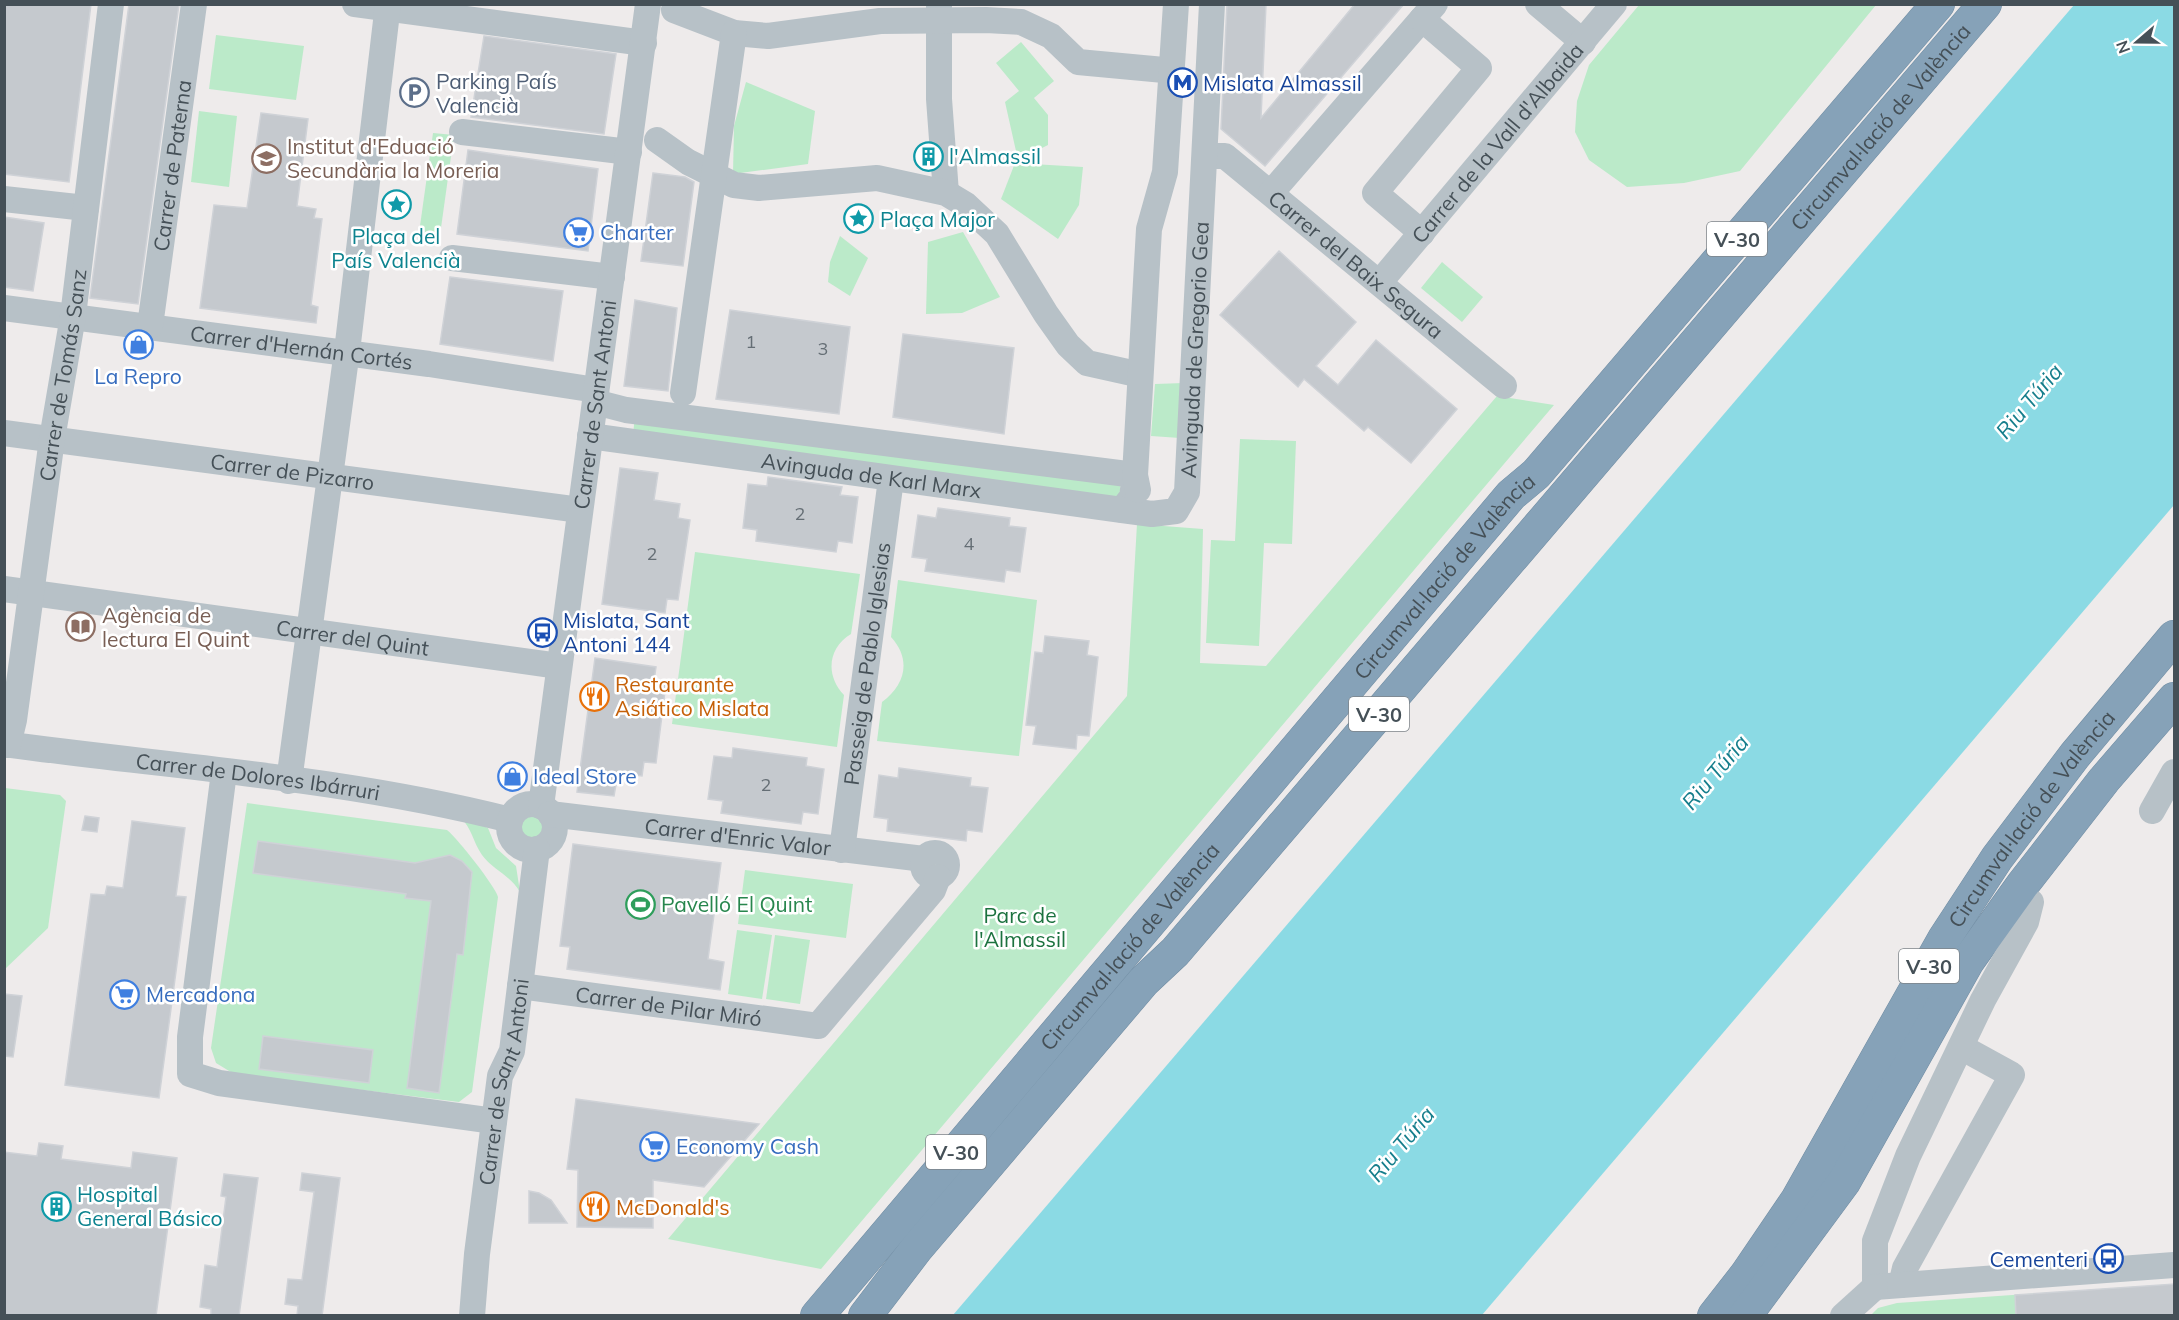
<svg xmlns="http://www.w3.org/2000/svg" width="2179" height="1320" font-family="Mulish,sans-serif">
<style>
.green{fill:#bbeac9}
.water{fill:#8bdae4}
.building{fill:#c5c9ce;stroke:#cfd2d7;stroke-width:1.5}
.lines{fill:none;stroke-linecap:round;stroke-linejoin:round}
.highway-casing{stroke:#718da3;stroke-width:34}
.minor{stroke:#b7c1c7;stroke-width:26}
.highway{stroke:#86a2b8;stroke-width:33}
.labels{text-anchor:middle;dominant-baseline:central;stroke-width:5;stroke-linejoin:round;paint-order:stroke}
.number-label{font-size:18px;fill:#656e75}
.shield{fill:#fff;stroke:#7d8489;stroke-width:1.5}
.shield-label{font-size:20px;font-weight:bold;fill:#455057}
.service-label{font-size:21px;fill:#4e5e75;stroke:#fff;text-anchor:start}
.transit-label{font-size:21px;fill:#164399;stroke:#fff;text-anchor:start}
.street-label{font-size:21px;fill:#455057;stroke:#fff}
.education-label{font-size:21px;fill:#785e54;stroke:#fff;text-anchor:start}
.culture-label{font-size:21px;fill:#0d838f;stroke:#fff;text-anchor:start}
.shop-label{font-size:21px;fill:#366cbe;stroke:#fff;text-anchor:start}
.food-label{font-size:21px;fill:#c56008;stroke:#fff;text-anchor:start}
.leisure-label{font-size:21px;fill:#27864d;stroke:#fff;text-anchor:start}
.park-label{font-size:21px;fill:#1c723f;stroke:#fff}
.water-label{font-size:22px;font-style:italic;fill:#157e8c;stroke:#fff}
</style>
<rect width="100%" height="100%" fill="#eeebeb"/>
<g class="green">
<polygon points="1639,5 1639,4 1876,5 1740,171 1684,183 1627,187 1589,160 1575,132 1577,101 1589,65"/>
<polygon points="216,35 304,46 296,100 209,89"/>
<polygon points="1021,42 1054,81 1034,98 1048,115 1048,145 1018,160 1005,102 1019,91 996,63"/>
<polygon points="746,82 815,111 808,164 733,174 734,126"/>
<polygon points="199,111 237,116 229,187 191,182"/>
<polygon points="433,133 454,135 440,235 419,233"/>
<polygon points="1015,163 1083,167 1079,205 1058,239 1001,199"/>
<polygon points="963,232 1000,297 962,313 926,314 928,242"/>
<polygon points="840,236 868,258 850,296 828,282 830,262"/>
<polygon points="1442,262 1483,297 1462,322 1421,288"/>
<polygon points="1184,383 1180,438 1151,436 1155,384"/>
<polygon points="1497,396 1554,405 821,1269 668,1239 1127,696 1137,524 1203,529 1200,663 1266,666"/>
<polygon points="635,414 1121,483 1118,504 633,436"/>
<polygon points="1240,439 1296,441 1292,544 1264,543 1259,646 1206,643 1211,540 1235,541"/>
<path d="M695,552L860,574L851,634C828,648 825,675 844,695L837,747L672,724Z"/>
<path d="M898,580L1037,600L1019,756L877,741L882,702C905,685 912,660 891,637Z"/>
<polygon points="5,788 60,795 66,801 48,928 5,969"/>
<path d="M247,803L447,830C458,839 495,886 498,897L472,1092L459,1102L234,1074L216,1063L211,1048Z"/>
<circle cx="532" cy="827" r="15"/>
<path d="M460,817L488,828L496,848L516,866L520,892C510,875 493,870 482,855C473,842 472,828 460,817Z"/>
<polygon points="745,870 853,884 846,938 738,924"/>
<polygon points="737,930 772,935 762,999 728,994"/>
<polygon points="775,935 810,940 800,1004 766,999"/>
<polygon points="2174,1284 2174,1315 1870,1316 1878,1308 1897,1303"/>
</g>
<polygon class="water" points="2074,5 2174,5 2174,505 1482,1315 953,1315"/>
<g class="building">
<polygon points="4,4 91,4 69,182 4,174"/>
<polygon points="129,4 179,4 138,304 90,298"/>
<polygon points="1227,4 1266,4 1261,118 1355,4 1404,4 1265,166 1221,129"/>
<polygon points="484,36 616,54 604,134 471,117"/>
<polygon points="261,113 308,119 297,206 316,209 314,218 322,219 311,305 318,307 316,323 200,308 214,205 247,208"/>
<polygon points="468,150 598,169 588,251 457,234"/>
<polygon points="653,173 685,177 694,182 683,266 641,261"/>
<polygon points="4,217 44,223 33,291 4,287"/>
<polygon points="1279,251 1356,322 1316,366 1338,385 1376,340 1457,409 1411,463 1368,427 1364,431 1304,379 1298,387 1220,315"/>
<polygon points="450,277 563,291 553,361 440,344"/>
<polygon points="635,300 677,308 668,391 624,386"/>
<polygon points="730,310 850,327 839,414 716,399"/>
<polygon points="903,334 1014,348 1004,434 893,417"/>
<polygon points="620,468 658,473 654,500 680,504 678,518 690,520 678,600 667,599 665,613 602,604"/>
<polygon points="768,477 842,487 840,495 858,497 852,543 838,541 836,552 756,541 757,530 743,528 748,484 767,486"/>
<polygon points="938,508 1010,518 1009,526 1026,528 1020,572 1006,570 1004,582 925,571 927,559 912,557 918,515 936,518"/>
<polygon points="1045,636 1089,641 1087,655 1098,657 1089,736 1077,735 1076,749 1033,744 1036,726 1026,725 1035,652 1043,653"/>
<polygon points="595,658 656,667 654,681 666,683 656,763 644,762 642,776 618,773 614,796 577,792"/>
<polygon points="733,748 807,758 806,766 824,769 818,814 803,812 801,824 721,813 723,801 708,799 714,756 732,758"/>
<polygon points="899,768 971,778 970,786 988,788 982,832 967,830 966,841 887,831 888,819 874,817 879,775 898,778"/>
<polygon points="85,816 99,818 97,832 82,830"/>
<polygon points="132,821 185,828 176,896 186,897 159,1098 65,1085 91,894 105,895 107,886 123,888"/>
<polygon points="258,841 415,863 450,855 462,861 472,872 463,955 457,954 439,1093 407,1088 431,901 405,898 406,894 253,873"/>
<polygon points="573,844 721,863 708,959 724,962 720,990 567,969 570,947 560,946"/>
<polygon points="4,994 22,996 13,1057 4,1056"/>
<polygon points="263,1036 373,1050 369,1083 259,1069"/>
<polygon points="576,1099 759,1124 704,1187 653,1180 653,1228 577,1227 578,1170 567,1169"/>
<polygon points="39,1143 63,1146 61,1159 131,1168 133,1152 177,1158 156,1316 4,1316 4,1152 37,1156"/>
<polygon points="302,1173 340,1178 322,1316 297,1316 298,1306 285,1304 288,1279 302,1280 314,1192 300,1190"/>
<polygon points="224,1174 258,1178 239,1316 211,1316 211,1309 200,1307 205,1265 217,1267 226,1197 221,1196"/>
<polygon points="529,1191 539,1193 551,1200 567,1223 529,1223"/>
<polygon points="2175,1284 2175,1316 2016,1316 2015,1295"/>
</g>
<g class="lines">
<defs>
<g id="highway">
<path id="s15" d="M817,1316L1511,495L1536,474L1938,4"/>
<path id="s16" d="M865,1316L917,1248L1144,981L1175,952L1985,4"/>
<path id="s17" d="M1714,1316L1746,1275L1797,1200L1944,939L1997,858L2075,755L2174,637"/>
<polyline points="1745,1316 1844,1182 1968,961 2023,884 2104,780 2174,699"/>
</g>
</defs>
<use href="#highway" class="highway-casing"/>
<g class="minor">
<polyline points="355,4 644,43"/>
<polyline points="1538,4 1583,42"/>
<polyline points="939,5 939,99 946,193"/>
<polyline points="674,10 734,33 768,36 880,21 986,20 1021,22 1051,36 1078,62 1164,70"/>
<polyline points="462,132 629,152"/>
<polyline points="657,140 688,162 734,185 759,188 877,178 946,193 966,205 997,234 1046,314 1068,345 1087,363 1132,373"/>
<path id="s1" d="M1205,156H1225L1504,386"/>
<polyline points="1271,193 1435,4"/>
<polyline points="4,199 86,208"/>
<polyline points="1422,233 1375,193 1479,68 1422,19"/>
<polyline points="452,258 612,277"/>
<path id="s2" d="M1380,282L1614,4"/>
<path id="s3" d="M4,308L429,364L596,390"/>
<path id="s4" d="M150,326L194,4"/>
<polyline points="683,393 734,33"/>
<polyline points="595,402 626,410 1135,475 1132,497 1122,510"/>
<path id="s5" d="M4,433L580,510"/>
<path id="s6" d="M590,436L1122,510L1152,514L1176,511L1187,492L1212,4"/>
<polyline points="1138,490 1135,475 1149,229 1165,172 1176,4"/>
<path id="s7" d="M4,589L559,666"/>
<path id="s8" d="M4,744C173,767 345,778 510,820"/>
<path id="s9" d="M8,745L14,720L52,439L73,316L111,4"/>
<polyline points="224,772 190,1037 190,1074 219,1083 494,1121"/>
<polyline points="289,781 348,343 388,4"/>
<circle cx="532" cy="827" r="23"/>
<path id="s10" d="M541,806L648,4"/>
<polyline points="2152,811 2174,772"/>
<path id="s11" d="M550,814L924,859"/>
<path id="s12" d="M842,850L891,479"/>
<circle cx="935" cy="865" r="12"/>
<path id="s13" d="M520,986L818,1026L933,890L938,877"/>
<polyline points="1901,1285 1905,1268 2012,1075 1961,1047"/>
<polyline points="1875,1287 1875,1241 1908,1156 1983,1000 2026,922 2031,902"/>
<polyline points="1875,1287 2174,1265"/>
<path id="s14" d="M472,1316L477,1254L500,1076L512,1051L537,849"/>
<polyline points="1843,1316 1875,1287"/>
</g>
<use href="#highway" class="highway"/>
</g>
<defs>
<symbol id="metro-ring" viewBox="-11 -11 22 22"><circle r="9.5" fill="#fff" stroke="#1a4fb4" stroke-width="1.5"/><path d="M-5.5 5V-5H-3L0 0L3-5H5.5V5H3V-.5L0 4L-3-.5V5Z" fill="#1a4fb4"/></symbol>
<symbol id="parking-ring" viewBox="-11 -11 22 22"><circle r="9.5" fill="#fff" stroke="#5c6f8a" stroke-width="1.5"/><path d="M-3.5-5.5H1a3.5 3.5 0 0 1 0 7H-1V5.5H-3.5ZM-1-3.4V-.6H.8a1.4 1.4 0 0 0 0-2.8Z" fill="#5c6f8a"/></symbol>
<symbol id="building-ring" viewBox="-11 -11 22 22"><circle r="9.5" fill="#fff" stroke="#0f9aa8" stroke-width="1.5"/><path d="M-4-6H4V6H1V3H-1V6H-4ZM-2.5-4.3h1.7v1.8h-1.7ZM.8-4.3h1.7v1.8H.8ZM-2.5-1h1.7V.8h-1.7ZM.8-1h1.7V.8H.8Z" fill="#0f9aa8"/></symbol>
<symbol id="school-ring" viewBox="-11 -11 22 22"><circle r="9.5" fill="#fff" stroke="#8d6e63" stroke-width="1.5"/><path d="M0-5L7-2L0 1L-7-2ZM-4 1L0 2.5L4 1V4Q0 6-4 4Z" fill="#8d6e63"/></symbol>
<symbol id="sight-ring" viewBox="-11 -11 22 22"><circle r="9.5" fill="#fff" stroke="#0f9aa8" stroke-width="1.5"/><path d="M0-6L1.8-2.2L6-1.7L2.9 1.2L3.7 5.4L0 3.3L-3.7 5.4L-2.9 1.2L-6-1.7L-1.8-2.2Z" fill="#0f9aa8"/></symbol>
<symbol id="supermarket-ring" viewBox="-11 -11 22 22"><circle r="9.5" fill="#fff" stroke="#3f7fe0" stroke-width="1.5"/><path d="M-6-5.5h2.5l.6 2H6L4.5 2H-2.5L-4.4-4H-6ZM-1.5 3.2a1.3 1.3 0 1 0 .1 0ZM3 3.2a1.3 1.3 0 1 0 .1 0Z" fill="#3f7fe0"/></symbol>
<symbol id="shop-ring" viewBox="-11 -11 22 22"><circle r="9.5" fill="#fff" stroke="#3f7fe0" stroke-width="1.5"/><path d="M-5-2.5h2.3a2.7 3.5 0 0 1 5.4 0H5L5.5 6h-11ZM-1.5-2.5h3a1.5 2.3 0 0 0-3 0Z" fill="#3f7fe0"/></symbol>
<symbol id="library-ring" viewBox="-11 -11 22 22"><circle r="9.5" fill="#fff" stroke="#8d6e63" stroke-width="1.5"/><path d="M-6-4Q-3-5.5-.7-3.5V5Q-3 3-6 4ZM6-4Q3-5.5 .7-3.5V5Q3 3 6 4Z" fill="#8d6e63"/></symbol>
<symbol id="bus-ring" viewBox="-11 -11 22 22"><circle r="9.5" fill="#fff" stroke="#1a4fb4" stroke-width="1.5"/><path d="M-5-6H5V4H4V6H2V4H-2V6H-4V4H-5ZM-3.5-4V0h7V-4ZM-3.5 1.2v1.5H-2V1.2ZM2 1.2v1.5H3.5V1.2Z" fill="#1a4fb4"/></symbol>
<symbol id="restaurant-ring" viewBox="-11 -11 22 22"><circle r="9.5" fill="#fff" stroke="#e8710a" stroke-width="1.5"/><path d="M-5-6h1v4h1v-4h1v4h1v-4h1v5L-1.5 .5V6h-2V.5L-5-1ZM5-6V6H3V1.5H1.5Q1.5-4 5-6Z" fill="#e8710a"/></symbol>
<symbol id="stadium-ring" viewBox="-11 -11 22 22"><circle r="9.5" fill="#fff" stroke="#2e9e5b" stroke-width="1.5"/><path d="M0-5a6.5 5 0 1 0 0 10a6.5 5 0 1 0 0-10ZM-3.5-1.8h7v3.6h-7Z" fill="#2e9e5b"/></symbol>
</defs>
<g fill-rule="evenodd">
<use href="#metro-ring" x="1166" y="66" width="33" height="33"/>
<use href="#parking-ring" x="398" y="76" width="33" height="33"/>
<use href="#building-ring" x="912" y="140" width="33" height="33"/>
<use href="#school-ring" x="250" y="142" width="33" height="33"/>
<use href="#sight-ring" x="380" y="188" width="33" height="33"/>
<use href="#sight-ring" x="842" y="202" width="33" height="33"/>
<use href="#supermarket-ring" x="562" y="216" width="33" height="33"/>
<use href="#shop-ring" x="122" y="328" width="33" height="33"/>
<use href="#library-ring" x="64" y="610" width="33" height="33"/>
<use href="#bus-ring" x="526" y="616" width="33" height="33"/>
<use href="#restaurant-ring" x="578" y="680" width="33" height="33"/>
<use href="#shop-ring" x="496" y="760" width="33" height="33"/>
<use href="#stadium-ring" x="624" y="888" width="33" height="33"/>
<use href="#supermarket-ring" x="108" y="978" width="33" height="33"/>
<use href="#supermarket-ring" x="638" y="1130" width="33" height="33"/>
<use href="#building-ring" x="40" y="1190" width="33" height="33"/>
<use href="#restaurant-ring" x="578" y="1190" width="33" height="33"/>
<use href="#bus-ring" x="2092" y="1242" width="33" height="33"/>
</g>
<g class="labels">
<g class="number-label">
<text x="751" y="341">1</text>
<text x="823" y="348">3</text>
<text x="800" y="513">2</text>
<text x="969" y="543">4</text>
<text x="652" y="553">2</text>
<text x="766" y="784">2</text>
</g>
<g class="shield">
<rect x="1707" y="222" width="60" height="34" rx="4.5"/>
<rect x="1349" y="697" width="60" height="34" rx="4.5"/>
<rect x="1899" y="949" width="60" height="34" rx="4.5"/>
<rect x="926" y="1135" width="60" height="34" rx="4.5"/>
</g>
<g class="shield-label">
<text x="1737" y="239">V-30</text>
<text x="1379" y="714">V-30</text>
<text x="1929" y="966">V-30</text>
<text x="956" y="1152">V-30</text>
</g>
<g class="service-label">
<text x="436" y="81">Parking País<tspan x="436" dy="24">Valencià</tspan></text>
</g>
<g class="transit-label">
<text x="1203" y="83">Mislata Almassil</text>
<text x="563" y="620">Mislata, Sant<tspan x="563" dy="24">Antoni 144</tspan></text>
<text x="2088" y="1259" text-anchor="end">Cementeri</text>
</g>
<g class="street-label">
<text stroke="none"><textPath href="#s16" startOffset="1564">Circumval·lació de València</textPath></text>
<text stroke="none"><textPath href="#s2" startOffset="182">Carrer de la Vall d'Albaida</textPath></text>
<text stroke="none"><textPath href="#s4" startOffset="162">Carrer de Paterna</textPath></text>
<text stroke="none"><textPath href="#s1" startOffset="190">Carrer del Baix Segura</textPath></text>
<text stroke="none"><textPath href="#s3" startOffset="300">Carrer d'Hernán Cortés</textPath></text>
<text stroke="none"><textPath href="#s6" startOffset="756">Avinguda de Gregorio Gea</textPath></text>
<text stroke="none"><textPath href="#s9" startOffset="374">Carrer de Tomás Sanz</textPath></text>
<text stroke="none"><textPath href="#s10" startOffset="405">Carrer de Sant Antoni</textPath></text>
<text stroke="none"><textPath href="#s5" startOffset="291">Carrer de Pizarro</textPath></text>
<text stroke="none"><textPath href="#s6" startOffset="284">Avinguda de Karl Marx</textPath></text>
<text stroke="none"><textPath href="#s15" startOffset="970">Circumval·lació de València</textPath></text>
<text stroke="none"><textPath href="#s7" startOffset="352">Carrer del Quint</textPath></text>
<text stroke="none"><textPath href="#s12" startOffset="188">Passeig de Pablo Iglesias</textPath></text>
<text stroke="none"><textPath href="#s8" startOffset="256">Carrer de Dolores Ibárruri</textPath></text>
<text stroke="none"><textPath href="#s17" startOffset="591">Circumval·lació de València</textPath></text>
<text stroke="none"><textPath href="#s11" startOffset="189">Carrer d'Enric Valor</textPath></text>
<text stroke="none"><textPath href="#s15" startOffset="484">Circumval·lació de València</textPath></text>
<text stroke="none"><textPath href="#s13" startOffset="150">Carrer de Pilar Miró</textPath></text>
<text stroke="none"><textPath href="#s14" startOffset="237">Carrer de Sant Antoni</textPath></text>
</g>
<g class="education-label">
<text x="287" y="146">Institut d'Eduació<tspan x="287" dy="24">Secundària la Moreria</tspan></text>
<text x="102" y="615">Agència de<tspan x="102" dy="24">lectura El Quint</tspan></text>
</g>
<g class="culture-label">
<text x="949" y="156">l'Almassil</text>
<text x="880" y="219">Plaça Major</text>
<text x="396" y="236" text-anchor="middle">Plaça del<tspan x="396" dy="24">País Valencià</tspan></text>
<text x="77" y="1194">Hospital<tspan x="77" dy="24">General Básico</tspan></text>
</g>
<g class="shop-label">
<text x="600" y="232">Charter</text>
<text x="138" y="376" text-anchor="middle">La Repro</text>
<text x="533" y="776">Ideal Store</text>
<text x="146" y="994">Mercadona</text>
<text x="676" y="1146">Economy Cash</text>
</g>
<g class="food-label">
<text x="615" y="684">Restaurante<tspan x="615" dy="24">Asiático Mislata</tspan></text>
<text x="616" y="1207">McDonald's</text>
</g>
<g class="leisure-label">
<text x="661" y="904">Pavelló El Quint</text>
</g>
<g class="park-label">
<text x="1020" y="915">Parc de<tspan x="1020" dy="24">l'Almassil</tspan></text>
</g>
<g class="water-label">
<text transform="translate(2029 401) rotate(-50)">Riu Túria</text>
<text transform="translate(1715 772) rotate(-50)">Riu Túria</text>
<text transform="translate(1401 1144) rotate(-50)">Riu Túria</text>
</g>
</g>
<rect width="2179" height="1320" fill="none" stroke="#455057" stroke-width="12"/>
<g transform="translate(2137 42) rotate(250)" stroke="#ffffff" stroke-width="4.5" paint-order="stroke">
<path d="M0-4.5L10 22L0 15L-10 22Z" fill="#455057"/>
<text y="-9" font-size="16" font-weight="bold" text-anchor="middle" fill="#455057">N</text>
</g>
</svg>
